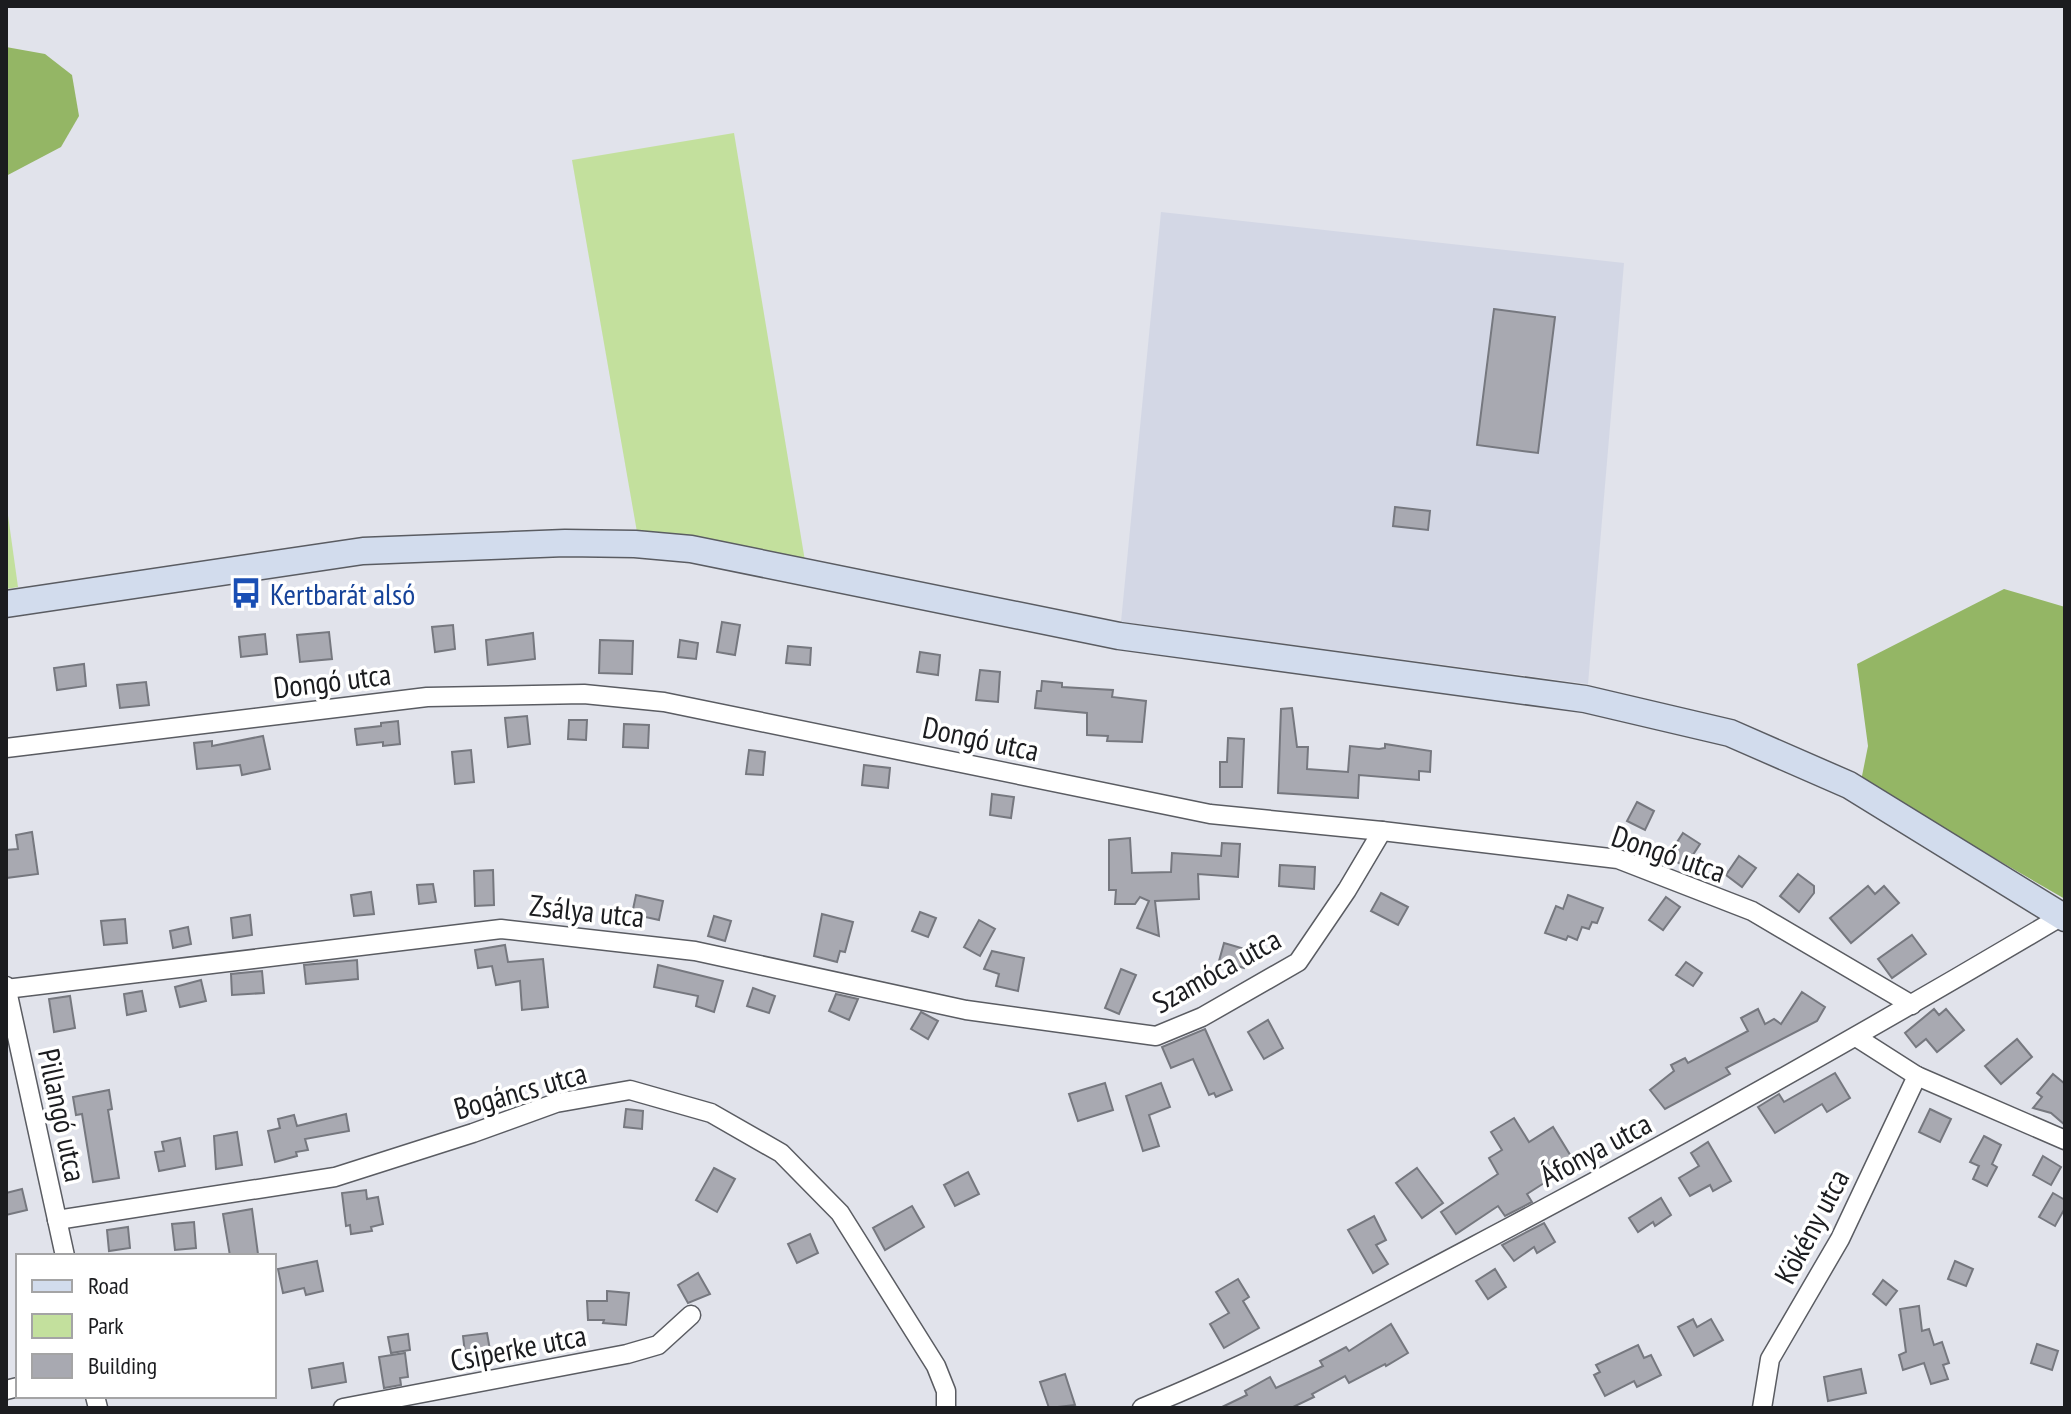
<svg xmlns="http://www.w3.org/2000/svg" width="2071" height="1414" font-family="'PT Sans Narrow',sans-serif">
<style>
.built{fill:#d3d7e5}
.green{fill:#c3e09d}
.forest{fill:#94b665}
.building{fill:#a8a9b1;stroke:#76787f;stroke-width:2}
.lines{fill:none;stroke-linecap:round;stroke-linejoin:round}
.street-casing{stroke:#5a5c62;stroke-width:21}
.secondary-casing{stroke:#5a5c62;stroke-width:29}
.street{stroke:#fff;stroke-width:18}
.secondary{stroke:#d2dced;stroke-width:26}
.labels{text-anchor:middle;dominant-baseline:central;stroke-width:7;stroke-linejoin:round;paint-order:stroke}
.transit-label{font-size:30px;fill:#164399;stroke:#fff;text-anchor:start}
.street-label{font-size:30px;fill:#1b1c1f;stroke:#fff}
</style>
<rect width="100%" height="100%" fill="#e1e3eb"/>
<polygon class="built" points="1161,212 1624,263 1588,684 1121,622"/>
<g class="green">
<polygon points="734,133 805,561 637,532 572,160"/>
<polygon points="6,501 18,587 6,589"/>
</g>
<g class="forest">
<polygon points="6,47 45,54 72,75 79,116 61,147 6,176"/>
<polygon points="2004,589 2065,607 2065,899 1861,781 1868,746 1857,664"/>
</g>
<g class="building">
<polygon points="1494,309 1555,317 1538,453 1477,445"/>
<polygon points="1395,507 1430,511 1428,530 1393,526"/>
<polygon points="722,622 740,625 735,655 717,652"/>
<polygon points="453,625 455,649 435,652 432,627"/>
<polygon points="329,632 332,659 300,662 297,635"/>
<polygon points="533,633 535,659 488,665 486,640"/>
<polygon points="265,634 267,654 241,657 239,637"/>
<polygon points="600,640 633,641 632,674 599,673"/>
<polygon points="680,640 698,643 696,659 678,657"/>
<polygon points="788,646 811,648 810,665 786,663"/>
<polygon points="920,652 940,655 938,675 917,672"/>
<polygon points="84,664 86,686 57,690 54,668"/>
<polygon points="980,670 1000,672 998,702 976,700"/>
<polygon points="1042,681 1062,683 1062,687 1113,690 1112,697 1146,701 1142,742 1107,741 1108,736 1087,735 1087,713 1035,708 1037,691 1041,691"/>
<polygon points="146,682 149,705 120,708 117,685"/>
<polygon points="1292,708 1297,747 1308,747 1307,769 1348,772 1350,746 1379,749 1385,748 1385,744 1431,751 1430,772 1419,771 1419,780 1359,775 1358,798 1278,793 1281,709"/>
<polygon points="527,716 530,744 508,747 505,718"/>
<polygon points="569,720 587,720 586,740 568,739"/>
<polygon points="398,721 400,744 383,746 383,742 357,745 355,729 381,726 381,723"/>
<polygon points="624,724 649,725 648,748 623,747"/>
<polygon points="263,736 270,769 242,775 240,765 197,769 194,743 212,741 212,746"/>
<polygon points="1228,738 1244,739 1242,787 1220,787 1220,762 1227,762"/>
<polygon points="471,750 474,782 455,784 452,752"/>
<polygon points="749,750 765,752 763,775 746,774"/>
<polygon points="864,765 890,768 888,788 862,785"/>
<polygon points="992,794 1014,797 1011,818 990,815"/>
<polygon points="1637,802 1654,811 1645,830 1627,821"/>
<polygon points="32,832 38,874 6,878 6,850 18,849 16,835"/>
<polygon points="1683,833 1700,844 1685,867 1668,856"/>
<polygon points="1130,838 1132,873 1171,872 1172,853 1221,856 1222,843 1240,844 1238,877 1198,874 1199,899 1155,901 1159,936 1137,928 1149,901 1140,897 1135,904 1115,904 1116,890 1109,890 1109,840"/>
<polygon points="1739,856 1756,868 1742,887 1726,875"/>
<polygon points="1280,865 1315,867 1314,889 1279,886"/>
<polygon points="493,870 494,905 475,906 474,871"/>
<polygon points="1798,874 1814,886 1814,893 1799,912 1780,896"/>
<polygon points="433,884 436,902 419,904 417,885"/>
<polygon points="1868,886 1875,894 1884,886 1899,903 1851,943 1830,918"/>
<polygon points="371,892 374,914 354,916 351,895"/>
<polygon points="1381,893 1408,907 1398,925 1371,911"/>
<polygon points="636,895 663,901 659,920 632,914"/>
<polygon points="1568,895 1603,908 1597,923 1592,922 1589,929 1582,927 1577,940 1568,936 1566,940 1545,933 1556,906 1563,909"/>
<polygon points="1666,897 1680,907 1663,930 1649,920"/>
<polygon points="920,912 936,918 928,937 912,931"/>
<polygon points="822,914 853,922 845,952 840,951 837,962 814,956"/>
<polygon points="250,915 252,935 233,938 231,918"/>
<polygon points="714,916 731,921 725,941 708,936"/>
<polygon points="125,919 127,943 104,945 101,921"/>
<polygon points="979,920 995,929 980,956 964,947"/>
<polygon points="188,927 191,944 173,948 170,931"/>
<polygon points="1912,935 1926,954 1892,978 1878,959"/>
<polygon points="1224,943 1248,950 1244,968 1219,961"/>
<polygon points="505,945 508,962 543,959 548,1007 522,1010 520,981 496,985 492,966 478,968 475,950"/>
<polygon points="992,951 1024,958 1018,991 996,986 999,974 984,969"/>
<polygon points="357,960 358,979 306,984 304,965"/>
<polygon points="1686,962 1702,973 1693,986 1676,975"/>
<polygon points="658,965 723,981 714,1012 696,1006 698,996 654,987"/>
<polygon points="1121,969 1136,975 1119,1014 1105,1008"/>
<polygon points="262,971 264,993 232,995 231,974"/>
<polygon points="201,980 206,1001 180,1007 175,987"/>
<polygon points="753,988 775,996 769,1013 747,1006"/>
<polygon points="142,991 146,1011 127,1015 124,994"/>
<polygon points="1802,992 1825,1007 1817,1021 1726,1068 1730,1074 1665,1109 1650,1090 1674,1071 1671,1065 1685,1058 1688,1063 1748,1031 1741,1018 1758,1009 1765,1024 1774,1019 1781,1024"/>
<polygon points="836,994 858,999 849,1020 829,1011"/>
<polygon points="70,996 75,1028 54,1032 49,999"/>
<polygon points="1934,1009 1939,1015 1946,1009 1964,1030 1937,1052 1926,1039 1916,1047 1905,1033"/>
<polygon points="921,1012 938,1021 928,1039 911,1029"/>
<polygon points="1268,1020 1283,1048 1264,1059 1248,1032"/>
<polygon points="1205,1029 1232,1090 1216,1097 1214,1093 1209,1095 1193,1059 1171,1068 1162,1047"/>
<polygon points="2017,1039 2032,1057 2001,1084 1985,1066"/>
<polygon points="1835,1073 1850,1098 1827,1112 1822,1104 1775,1133 1758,1107 1779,1094 1784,1102"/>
<polygon points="2053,1074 2065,1084 2065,1125 2051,1113 2033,1108 2042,1097 2037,1093"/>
<polygon points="1105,1083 1113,1110 1078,1121 1069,1094"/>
<polygon points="1161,1083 1170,1107 1149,1115 1159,1146 1143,1151 1126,1096"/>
<polygon points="109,1090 112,1109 108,1110 119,1178 93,1182 82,1114 76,1115 73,1097"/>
<polygon points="626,1109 643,1111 642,1129 624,1127"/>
<polygon points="1930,1109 1951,1119 1940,1142 1919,1132"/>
<polygon points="346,1114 349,1131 305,1139 308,1150 296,1152 297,1156 275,1162 268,1131 280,1128 278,1119 294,1115 297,1126"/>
<polygon points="1514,1118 1529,1142 1553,1127 1572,1158 1552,1171 1555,1176 1527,1194 1532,1202 1505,1216 1498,1206 1456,1234 1441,1212 1498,1174 1489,1158 1502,1150 1491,1132"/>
<polygon points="237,1132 242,1165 216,1169 214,1136"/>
<polygon points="1984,1136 2001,1145 1992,1164 1997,1167 1987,1186 1973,1179 1979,1166 1970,1162"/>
<polygon points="180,1138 185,1166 159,1171 155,1152 164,1151 162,1142"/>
<polygon points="1708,1142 1731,1181 1713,1191 1710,1185 1690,1196 1679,1178 1699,1166 1691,1153"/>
<polygon points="2043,1156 2061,1167 2051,1185 2033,1175"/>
<polygon points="714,1168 735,1179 717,1212 696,1200"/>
<polygon points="1417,1168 1443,1203 1422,1218 1396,1183"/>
<polygon points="968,1172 979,1194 955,1206 944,1185"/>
<polygon points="22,1189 27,1210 6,1215 6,1193"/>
<polygon points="366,1190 367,1199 378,1197 383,1224 371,1227 372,1231 351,1234 350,1225 346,1226 342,1193"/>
<polygon points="2053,1193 2065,1200 2065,1208 2055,1226 2039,1217"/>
<polygon points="1661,1198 1671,1215 1655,1226 1653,1222 1638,1232 1629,1218"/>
<polygon points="912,1206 924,1227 885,1250 873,1228"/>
<polygon points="252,1209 258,1254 230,1256 223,1214"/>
<polygon points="1374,1216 1386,1240 1376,1245 1388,1264 1373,1273 1348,1230"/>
<polygon points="194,1222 196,1248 175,1250 172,1224"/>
<polygon points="1544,1223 1555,1242 1537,1253 1534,1247 1514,1261 1502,1245"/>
<polygon points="128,1227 130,1248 109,1251 107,1230"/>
<polygon points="810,1234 818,1253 797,1263 788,1244"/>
<polygon points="317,1261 323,1291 306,1295 304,1288 283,1293 278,1269"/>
<polygon points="1955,1261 1973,1269 1966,1286 1948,1279"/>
<polygon points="1495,1269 1506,1287 1488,1299 1476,1281"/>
<polygon points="698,1273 710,1294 688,1303 678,1285"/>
<polygon points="1238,1279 1249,1297 1243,1301 1259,1328 1224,1348 1210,1324 1229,1313 1216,1292"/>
<polygon points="1883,1280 1897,1291 1886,1305 1873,1294"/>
<polygon points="607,1291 629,1293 626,1325 603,1323 604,1320 588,1320 587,1301 607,1301"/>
<polygon points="1919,1306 1922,1331 1929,1329 1934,1345 1942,1342 1949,1363 1943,1365 1948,1379 1931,1384 1924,1363 1903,1370 1899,1355 1906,1352 1900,1309"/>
<polygon points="1693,1319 1697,1327 1711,1319 1723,1340 1694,1356 1678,1327"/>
<polygon points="1391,1324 1408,1353 1386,1366 1385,1364 1349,1383 1345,1376 1312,1394 1314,1397 1291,1408 1220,1408 1247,1395 1245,1391 1270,1377 1276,1388 1323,1366 1320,1361 1346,1347 1349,1351"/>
<polygon points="487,1333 490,1350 465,1353 463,1336"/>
<polygon points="408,1334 410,1350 391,1353 388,1337"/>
<polygon points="2037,1344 2058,1351 2052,1370 2031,1363"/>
<polygon points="1638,1345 1644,1358 1651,1355 1661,1375 1637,1387 1634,1381 1605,1396 1594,1375 1600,1372 1596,1365"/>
<polygon points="405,1353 408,1377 400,1378 401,1385 384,1388 379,1357"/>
<polygon points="343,1363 346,1382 312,1388 309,1369"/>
<polygon points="1861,1369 1866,1393 1828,1401 1824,1377"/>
<polygon points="1065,1374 1075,1405 1049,1408 1040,1382"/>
</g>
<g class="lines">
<defs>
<g id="street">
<polyline points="6,748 427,697 584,694 664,702 1210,814 1382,831 1618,859 1752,911 1912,1005"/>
<polyline points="6,986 65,1256"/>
<polyline points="6,989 501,929 695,951 966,1010 1156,1036 1202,1017 1298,962 1347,890 1382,831"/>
<polyline points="1856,1037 1917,1076 2065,1140"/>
<polyline points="57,1220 335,1177 473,1133 556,1103 630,1090 711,1113 781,1153 840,1213 936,1366 946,1391 946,1408"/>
<polyline points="6,1390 18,1387"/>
<polyline points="95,1396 98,1408"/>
<polyline points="343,1408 627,1354 658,1345 691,1315"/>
<path d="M1142,1408C1268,1357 1389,1291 1510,1227C1696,1128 1880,1024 2062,916"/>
<polyline points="1762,1408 1770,1359 1840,1239 1917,1076"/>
</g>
<polyline id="secondary" points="6,604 363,551 565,543 635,544 691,549 1119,636 1585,699 1730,733 1849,785 2065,918"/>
</defs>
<use href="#street" class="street-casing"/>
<use href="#secondary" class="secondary-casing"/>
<use href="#street" class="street"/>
<use href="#secondary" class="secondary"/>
</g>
<defs>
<symbol id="bus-bare" viewBox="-9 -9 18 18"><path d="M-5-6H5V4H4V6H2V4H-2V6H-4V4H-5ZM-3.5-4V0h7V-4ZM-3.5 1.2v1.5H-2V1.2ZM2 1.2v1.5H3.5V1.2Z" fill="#1a4fb4" stroke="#fff" stroke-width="2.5" paint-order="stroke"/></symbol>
</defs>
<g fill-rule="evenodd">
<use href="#bus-bare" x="224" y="571" width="44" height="44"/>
</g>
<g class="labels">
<g class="transit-label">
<text x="270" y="593">Kertbarát alsó</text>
</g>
<g class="street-label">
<text transform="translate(332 680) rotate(-7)">Dongó utca</text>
<text transform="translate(981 738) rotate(12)">Dongó utca</text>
<text transform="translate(1669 853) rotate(19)">Dongó utca</text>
<text transform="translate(587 910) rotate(6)">Zsálya utca</text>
<text transform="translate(1216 970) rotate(-29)">Szamóca utca</text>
<text transform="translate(520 1090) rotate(-16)">Bogáncs utca</text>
<text transform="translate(63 1115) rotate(78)">Pillangó utca</text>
<text transform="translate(1595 1149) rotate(-28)">Áfonya utca</text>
<text transform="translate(1811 1226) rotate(-62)">Kökény utca</text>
<text transform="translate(518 1347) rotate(-11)">Csiperke utca</text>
</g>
</g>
<rect width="2071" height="1414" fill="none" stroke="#1b1c1f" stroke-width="16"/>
<rect x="16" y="1254" width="260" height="144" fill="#ffffff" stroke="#a4a4a5" stroke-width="2"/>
<rect x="32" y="1280" width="40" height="12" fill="#d2dced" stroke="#a4a4a5" stroke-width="2"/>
<text x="88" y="1294" font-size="24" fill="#1b1c1f">Road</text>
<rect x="32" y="1314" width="40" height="24" fill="#c3e09d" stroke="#a4a4a5" stroke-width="2"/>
<text x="88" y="1334" font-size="24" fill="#1b1c1f">Park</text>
<rect x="32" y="1354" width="40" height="24" fill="#a8a9b1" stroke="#a4a4a5" stroke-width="2"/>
<text x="88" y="1374" font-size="24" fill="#1b1c1f">Building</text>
</svg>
